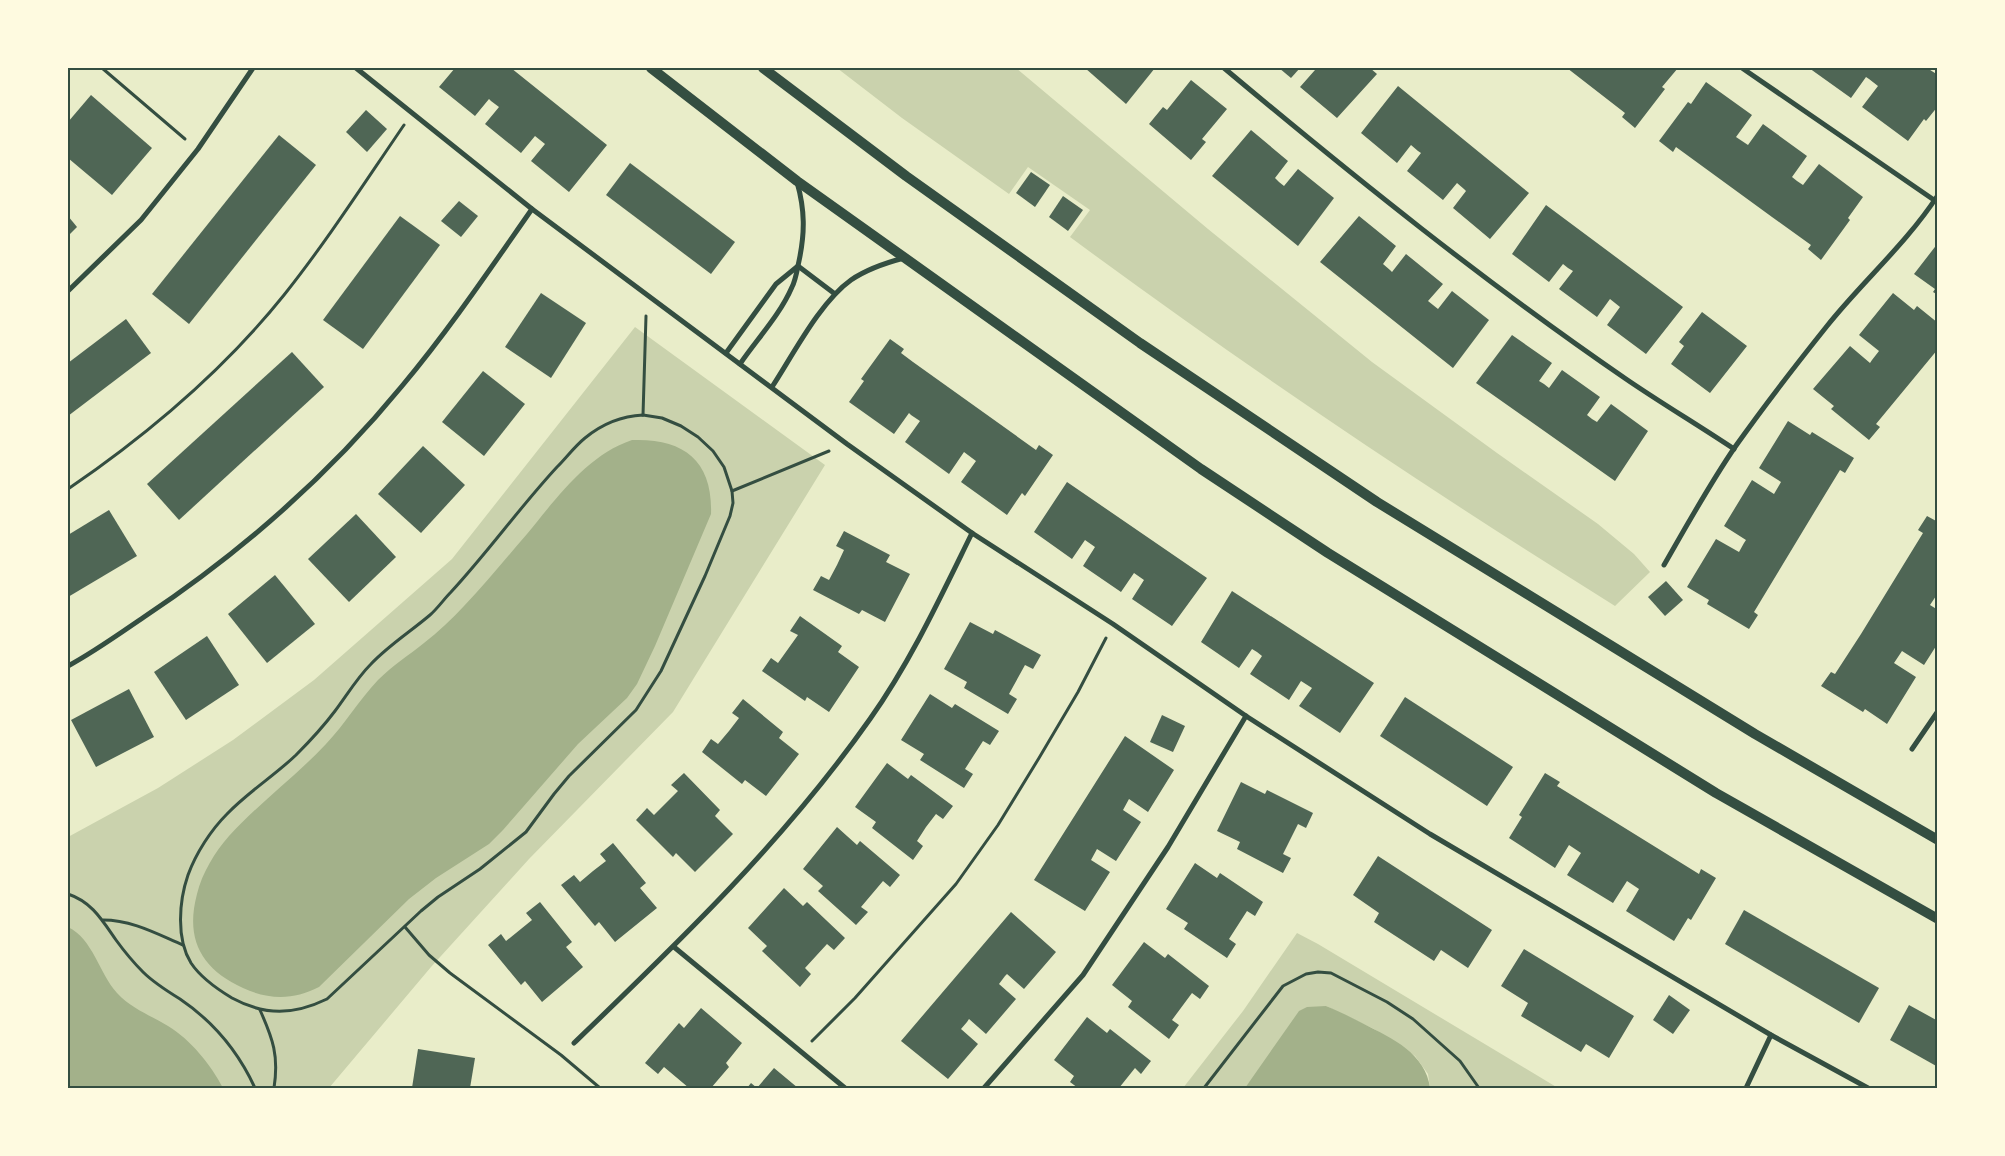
<svg xmlns="http://www.w3.org/2000/svg" width="2005" height="1156" font-family="Karla,sans-serif">
<style>
.green{fill:#cad2ad}
.water{fill:#a3b18a}
.building{fill:#4f6655}
.lines{fill:none;stroke-linecap:round;stroke-linejoin:round}
.path{stroke:#344e41;stroke-width:3}
.minor{stroke:#344e41;stroke-width:5}
.secondary{stroke:#344e41;stroke-width:10}
.neatline{fill:none;stroke:#344e41;stroke-width:2}
</style>
<rect width="100%" height="100%" fill="#e9edc9"/>
<g class="green">
<path d="M837,68H1016L1208,229L1372,362L1497,453L1598,524L1634,554L1650,572L1615,606C1429,490 1247,368 1070,237L1090,210L1028,167L1009,194L902,118Z"/>
<polygon points="635,327 825,465 673,712 529,859 431,967 329,1088 68,1088 68,837 158,788 233,740 314,680 452,559"/>
<polygon points="1297,933 1318,944 1558,1088 1430,1088 1428,1074 1415,1056 1374,1029 1326,1006 1265,1063 1245,1088 1183,1088 1243,1011"/>
</g>
<g class="water">
<path d="M632,440C683,438 713,460 711,514L655,646L637,684L627,698L578,744L503,830L489,844L436,878L409,899L319,987C294,1000 269,1000 243,988C201,969 185,939 197,894C202,873 215,852 229,836C259,803 295,777 326,744C345,724 359,700 378,680C392,666 409,655 424,643C438,632 452,619 464,606C486,583 506,558 527,534C556,499 587,455 632,440Z"/>
<path d="M68,927C93,939 99,973 117,993C132,1009 150,1015 168,1026C191,1040 211,1065 223,1088H68Z"/>
<path d="M1326,1006C1339,1011 1352,1018 1364,1024C1392,1038 1426,1054 1430,1088H1245L1299,1011L1307,1007Z"/>
</g>
<g class="building">
<polygon points="455,68 511,68 607,145 569,192 531,161 545,144 535,136 521,153 485,124 499,107 491,101 489,99 475,116 439,87"/>
<polygon points="1085,68 1155,68 1126,104"/>
<polygon points="1279,68 1300,68 1291,78"/>
<polygon points="1313,68 1370,68 1377,74 1337,118 1300,87 1315,70"/>
<polygon points="1567,68 1678,68 1662,87 1665,89 1635,128 1622,117 1625,113"/>
<polygon points="1809,68 1927,68 1938,75 1938,106 1926,121 1924,119 1908,141 1862,107 1878,86 1869,79 1866,77 1851,98"/>
<polygon points="1191,80 1227,109 1202,139 1206,142 1191,160 1149,124 1163,107 1167,110"/>
<polygon points="1706,82 1752,115 1736,137 1748,145 1763,124 1807,156 1792,177 1797,181 1803,185 1819,164 1863,197 1848,218 1850,220 1821,260 1808,249 1811,245 1772,217 1676,147 1673,152 1659,141 1688,102 1691,104"/>
<polygon points="1398,86 1529,193 1490,239 1453,208 1466,191 1464,189 1457,183 1443,200 1407,171 1421,153 1418,151 1411,145 1397,163 1361,133"/>
<polygon points="91,95 152,148 112,195 68,158 68,122"/>
<polygon points="366,110 387,129 367,152 346,132"/>
<polygon points="1251,130 1288,161 1275,178 1279,182 1284,186 1298,169 1334,198 1298,246 1212,176"/>
<polygon points="279,135 316,165 189,324 152,294"/>
<polygon points="630,163 735,242 711,274 606,195"/>
<polygon points="1031,172 1050,185 1035,207 1016,193"/>
<polygon points="1063,196 1083,210 1068,231 1049,217"/>
<polygon points="459,201 478,216 461,237 441,221"/>
<polygon points="1546,205 1683,307 1646,354 1607,325 1620,307 1610,299 1597,317 1559,289 1573,271 1568,268 1563,264 1549,282 1512,254"/>
<polygon points="68,216 77,227 68,236"/>
<polygon points="400,216 440,245 363,349 323,320"/>
<polygon points="1359,216 1396,246 1383,264 1390,270 1392,272 1406,254 1443,284 1428,301 1438,309 1452,291 1489,320 1453,368 1320,262"/>
<polygon points="1938,243 1938,295 1933,292 1935,289 1914,274"/>
<polygon points="541,293 586,323 551,378 505,347"/>
<polygon points="1893,293 1914,310 1917,306 1938,323 1938,349 1876,424 1880,427 1869,440 1831,409 1834,406 1813,389 1850,346 1870,363 1872,360 1879,351 1859,335"/>
<polygon points="1702,312 1747,346 1710,393 1671,364 1684,346 1679,342"/>
<polygon points="126,319 151,353 68,416 68,363"/>
<polygon points="1512,335 1552,363 1539,381 1544,384 1549,388 1562,370 1600,397 1587,415 1592,419 1597,422 1611,404 1648,431 1615,481 1476,383"/>
<polygon points="890,339 904,349 901,353 913,362 1036,450 1039,445 1053,455 1025,496 1022,493 1007,515 961,482 976,461 964,452 949,474 905,442 920,421 911,415 909,413 894,434 849,402 864,381 861,379"/>
<polygon points="292,352 324,387 179,520 147,484"/>
<polygon points="483,371 525,404 484,456 442,422"/>
<polygon points="1788,421 1810,435 1812,432 1854,458 1845,473 1840,470 1815,511 1754,612 1758,615 1749,629 1707,604 1709,600 1687,587 1716,539 1739,552 1744,543 1746,540 1724,526 1752,480 1774,494 1781,482 1759,468"/>
<polygon points="423,446 465,485 421,533 378,494"/>
<polygon points="1067,482 1207,578 1172,626 1132,599 1144,580 1134,573 1121,592 1083,566 1095,547 1085,540 1072,559 1034,532"/>
<polygon points="109,510 137,556 68,597 68,535"/>
<polygon points="356,514 396,557 349,602 308,559"/>
<polygon points="1927,516 1938,522 1938,593 1930,605 1938,610 1938,643 1924,665 1902,651 1894,663 1916,677 1887,724 1865,709 1863,712 1821,686 1831,672 1835,674 1861,634 1923,533 1918,530"/>
<polygon points="844,531 890,555 886,562 910,574 885,622 862,610 859,614 813,590 821,576 829,580 837,565 844,550 836,546"/>
<polygon points="275,575 315,624 267,663 228,614"/>
<polygon points="1666,581 1683,600 1665,616 1648,597"/>
<polygon points="1232,591 1374,683 1340,733 1299,706 1312,688 1301,681 1289,700 1250,674 1262,656 1257,652 1252,649 1239,668 1201,642"/>
<polygon points="800,616 842,646 838,652 859,667 829,712 807,697 805,701 762,671 771,658 778,663 798,635 790,631"/>
<polygon points="970,622 993,634 995,630 1041,655 1033,669 1025,665 1009,694 1017,699 1008,714 964,688 967,682 944,669"/>
<polygon points="207,636 239,685 186,720 154,672"/>
<polygon points="129,689 154,737 96,767 71,720"/>
<polygon points="930,694 952,708 955,704 999,731 990,745 983,741 965,769 973,774 964,788 920,760 924,754 901,740"/>
<polygon points="1405,697 1513,767 1487,806 1380,736"/>
<polygon points="743,699 783,732 779,738 799,754 766,796 745,780 742,784 702,752 711,739 718,744 729,731 739,718 732,713"/>
<polygon points="1162,715 1185,726 1173,752 1150,742"/>
<polygon points="1125,736 1174,770 1148,812 1129,799 1123,810 1141,822 1116,861 1097,849 1091,860 1110,872 1085,911 1034,880"/>
<polygon points="887,763 908,779 911,775 953,806 943,819 936,814 926,827 917,841 923,846 913,860 872,828 876,822 855,807"/>
<polygon points="684,773 720,810 715,816 733,834 695,872 676,853 673,857 636,820 647,808 654,815 678,791 671,785"/>
<polygon points="1545,773 1560,782 1557,786 1699,874 1701,869 1716,878 1691,920 1688,918 1674,941 1626,911 1639,889 1627,881 1613,903 1567,875 1581,853 1569,845 1555,868 1509,838 1522,817 1519,815"/>
<polygon points="1241,782 1265,794 1267,790 1313,813 1306,828 1298,824 1283,854 1291,858 1283,873 1237,849 1240,842 1217,831"/>
<polygon points="837,827 857,845 860,841 900,875 890,887 883,881 861,907 868,912 856,925 818,891 823,886 803,869"/>
<polygon points="613,843 646,883 640,888 657,908 615,942 599,922 595,926 561,885 574,875 580,882 593,871 606,861 600,854"/>
<polygon points="1378,856 1492,930 1468,968 1441,950 1434,961 1374,922 1379,913 1353,895"/>
<polygon points="1195,863 1217,878 1220,873 1263,902 1255,916 1247,911 1229,939 1236,944 1227,958 1184,929 1188,923 1166,909"/>
<polygon points="784,888 803,906 807,902 845,938 834,950 827,944 805,968 811,974 800,987 762,951 767,946 748,928"/>
<polygon points="540,902 572,942 566,947 583,967 542,1002 525,981 521,985 488,945 501,934 506,941 532,920 526,913"/>
<polygon points="1744,910 1879,988 1859,1023 1725,944"/>
<polygon points="1011,912 1056,952 1024,989 1007,974 1005,976 999,984 1016,999 986,1034 969,1019 967,1022 961,1029 978,1044 948,1079 901,1041"/>
<polygon points="1144,942 1165,958 1168,954 1209,986 1200,999 1192,993 1172,1020 1179,1025 1169,1039 1128,1007 1132,1001 1112,985"/>
<polygon points="1524,949 1634,1016 1609,1058 1586,1044 1581,1052 1521,1016 1528,1003 1501,986"/>
<polygon points="1669,995 1690,1010 1673,1034 1653,1020"/>
<polygon points="1909,1005 1938,1021 1938,1067 1890,1040"/>
<polygon points="701,1008 742,1043 726,1063 729,1067 711,1088 689,1088 664,1067 658,1074 645,1063 679,1023 684,1028"/>
<polygon points="1087,1017 1107,1033 1110,1029 1151,1061 1141,1074 1135,1068 1119,1088 1078,1088 1070,1082 1074,1076 1054,1060"/>
<polygon points="418,1049 475,1058 470,1088 412,1088"/>
<polygon points="774,1068 798,1088 747,1088 751,1083 757,1088"/>
</g>
<g class="lines">
<g class="path">
<polyline points="102,68 185,139"/>
<path d="M643,415L662,418L681,426L698,437L713,451L724,467L732,491L733,503L730,516L705,576L661,671L636,710L569,776L554,794L526,832L480,869L438,897L421,911L327,999C294,1015 265,1016 232,998C217,989 201,978 191,963C176,939 179,901 188,875C196,853 211,830 227,814C248,792 274,776 296,755C310,741 323,727 335,711C347,695 357,678 371,664C389,645 410,632 430,615C438,608 444,599 451,592C488,552 520,507 557,467C566,458 575,446 585,438C602,424 622,416 643,415Z"/>
<polyline points="643,415 646,316"/>
<path d="M68,489C147,435 223,371 284,295C327,241 365,182 404,125"/>
<polyline points="732,491 829,451"/>
<path d="M68,894C92,902 102,920 116,940C124,951 133,962 143,972C154,983 167,991 180,999C214,1022 238,1051 255,1088"/>
<path d="M103,920C132,920 157,934 183,945"/>
<polyline points="405,927 429,955 450,973 561,1055 600,1088"/>
<path d="M260,1010C273,1039 279,1056 274,1088"/>
<polyline points="812,1041 855,998 956,884 998,825 1039,758 1078,692 1106,638"/>
<polyline points="1204,1088 1283,986 1306,974 1318,972 1331,973 1387,1002 1413,1019 1460,1061 1479,1088"/>
</g>
<g class="minor">
<polyline points="356,68 532,209 847,444 972,533 1113,624 1246,716 1430,834 1771,1035 1868,1088"/>
<path d="M1224,68C1354,177 1486,283 1626,379C1661,403 1698,425 1734,449"/>
<polyline points="1742,68 1934,200"/>
<polyline points="798,266 835,294"/>
<polyline points="68,291 141,220 198,149 253,68"/>
<polyline points="726,353 776,284 798,266"/>
<path d="M740,364C757,339 780,315 792,287C796,279 797,270 799,261C805,233 805,210 797,182"/>
<path d="M772,387C793,355 820,302 851,280C867,269 885,263 904,258"/>
<path d="M1664,565C1687,525 1709,485 1735,447C1764,406 1795,366 1827,326C1862,282 1907,243 1938,195"/>
<path d="M68,666C94,652 119,634 144,617C240,553 329,475 402,386C449,330 490,269 532,209"/>
<polyline points="1912,749 1938,711"/>
<polyline points="674,947 845,1088"/>
<path d="M574,1043C681,940 784,841 870,719C911,661 941,596 972,533"/>
<polyline points="984,1088 1083,975 1168,847 1246,716"/>
<polyline points="1746,1088 1771,1035"/>
</g>
<g class="secondary">
<polyline points="651,68 797,181 1201,469 1328,553 1716,793 1938,919"/>
<polyline points="763,68 906,176 1140,343 1377,502 1755,734 1938,840"/>
</g>
</g>
<rect width="2005" height="1156" fill="none" stroke="#fefae0" stroke-width="138"/>
<rect x="69" y="69" width="1867" height="1018" class="neatline"/>
</svg>
